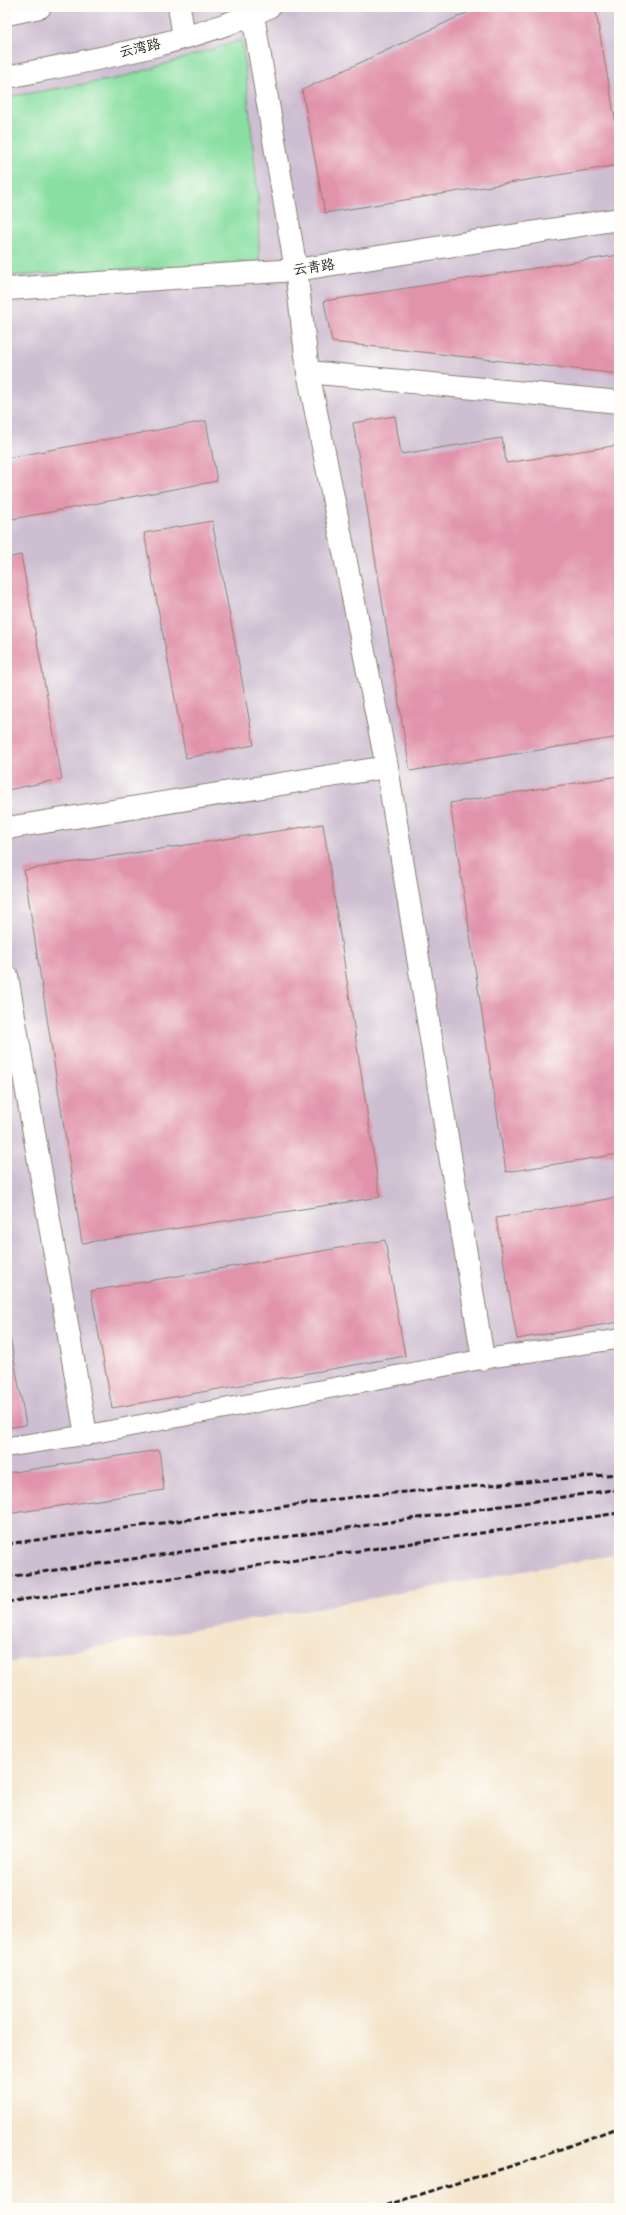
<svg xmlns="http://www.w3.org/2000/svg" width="626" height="2215" font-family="'Comic Neue','LXGW WenKai TC',sans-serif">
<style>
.industrial{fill:#cebed1}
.green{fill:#89dfa2;stroke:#527e5f}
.building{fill:#e193ac}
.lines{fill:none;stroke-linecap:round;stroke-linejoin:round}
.service-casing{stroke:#888074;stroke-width:21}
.minor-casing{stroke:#888074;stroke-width:24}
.tertiary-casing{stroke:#888074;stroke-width:24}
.secondary-casing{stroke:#888074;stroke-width:24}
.service{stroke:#fff;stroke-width:19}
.minor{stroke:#fff;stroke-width:22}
.tertiary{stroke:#fff;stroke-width:22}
.secondary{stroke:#fff;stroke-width:22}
.rail{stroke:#1c1c1c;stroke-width:3;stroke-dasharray:6 3;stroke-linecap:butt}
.labels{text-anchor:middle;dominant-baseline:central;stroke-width:3;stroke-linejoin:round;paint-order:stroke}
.street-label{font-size:14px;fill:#1c1c1c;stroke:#fdfcf7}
</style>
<rect width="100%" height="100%" fill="#fdfcf7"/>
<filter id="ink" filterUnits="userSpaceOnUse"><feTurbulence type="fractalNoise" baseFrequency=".025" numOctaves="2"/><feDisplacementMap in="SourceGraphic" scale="8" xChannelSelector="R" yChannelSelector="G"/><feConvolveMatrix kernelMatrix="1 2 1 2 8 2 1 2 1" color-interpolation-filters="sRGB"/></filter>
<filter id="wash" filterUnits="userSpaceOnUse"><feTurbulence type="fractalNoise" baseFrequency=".012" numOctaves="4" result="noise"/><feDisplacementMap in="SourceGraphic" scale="16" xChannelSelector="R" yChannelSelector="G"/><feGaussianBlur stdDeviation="0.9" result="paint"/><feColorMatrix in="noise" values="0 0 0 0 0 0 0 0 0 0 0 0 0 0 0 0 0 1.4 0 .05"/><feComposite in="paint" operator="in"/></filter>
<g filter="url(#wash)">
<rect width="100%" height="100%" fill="#f4e5cc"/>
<polygon class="industrial" points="7,7 619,7 619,1554 7,1663"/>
<polygon class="green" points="242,40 258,195 259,262 7,276 7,97 120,78"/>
<g id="blocks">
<g class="building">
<polygon points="479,7 595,7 619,141 619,165 325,213 302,90"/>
<polygon points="619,255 619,374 332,342 324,301"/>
<polygon points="395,416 401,454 502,438 506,463 619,445 619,737 410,771 353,423"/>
<polygon points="206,421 217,481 7,520 7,458"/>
<polygon points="212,521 254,745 186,758 144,533"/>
<polygon points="21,555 62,779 7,790 7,558"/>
<polygon points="619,776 619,1154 506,1172 450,803"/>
<polygon points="323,824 380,1197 82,1243 24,870"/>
<polygon points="619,1197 619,1322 517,1339 496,1218"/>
<polygon points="385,1240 405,1356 112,1408 91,1291"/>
<polygon points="7,1321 26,1425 7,1428"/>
<polygon points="159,1450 164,1490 7,1514 7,1473"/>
</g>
</g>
</g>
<g filter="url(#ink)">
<use href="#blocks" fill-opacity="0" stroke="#888074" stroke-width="1"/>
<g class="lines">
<defs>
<polyline id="service" points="7,1447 86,1435 483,1359 619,1339"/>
<g id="minor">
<polyline points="253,15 296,270 308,372 619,402"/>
<polyline points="7,289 296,270 619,219"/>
<polyline points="387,767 483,1359"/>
<polyline points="7,828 387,767 308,372"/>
<polyline points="7,976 86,1435"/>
</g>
<polyline id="tertiary" points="179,7 184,37"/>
<g id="secondary">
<polyline points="7,14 40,7"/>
<path d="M7,77C91,60 192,43 269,7"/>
</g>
</defs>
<use href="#service" class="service-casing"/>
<use href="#minor" class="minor-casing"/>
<use href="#tertiary" class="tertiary-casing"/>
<use href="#secondary" class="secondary-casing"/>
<use href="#service" class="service"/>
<use href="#minor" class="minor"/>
<use href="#tertiary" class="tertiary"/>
<use href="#secondary" class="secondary"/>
<g class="rail">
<polyline points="7,1544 369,1495 619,1474"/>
<polyline points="7,1577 619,1489"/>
<polyline points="7,1602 619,1513"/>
<polyline points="377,2208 537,2158 619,2127"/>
</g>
</g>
</g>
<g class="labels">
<g class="street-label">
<text transform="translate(140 48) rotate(-13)">云湾路</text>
<text transform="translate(314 267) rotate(-8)">云青路</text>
</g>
</g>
<rect width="626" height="2215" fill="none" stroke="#fdfcf7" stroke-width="24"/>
</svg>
